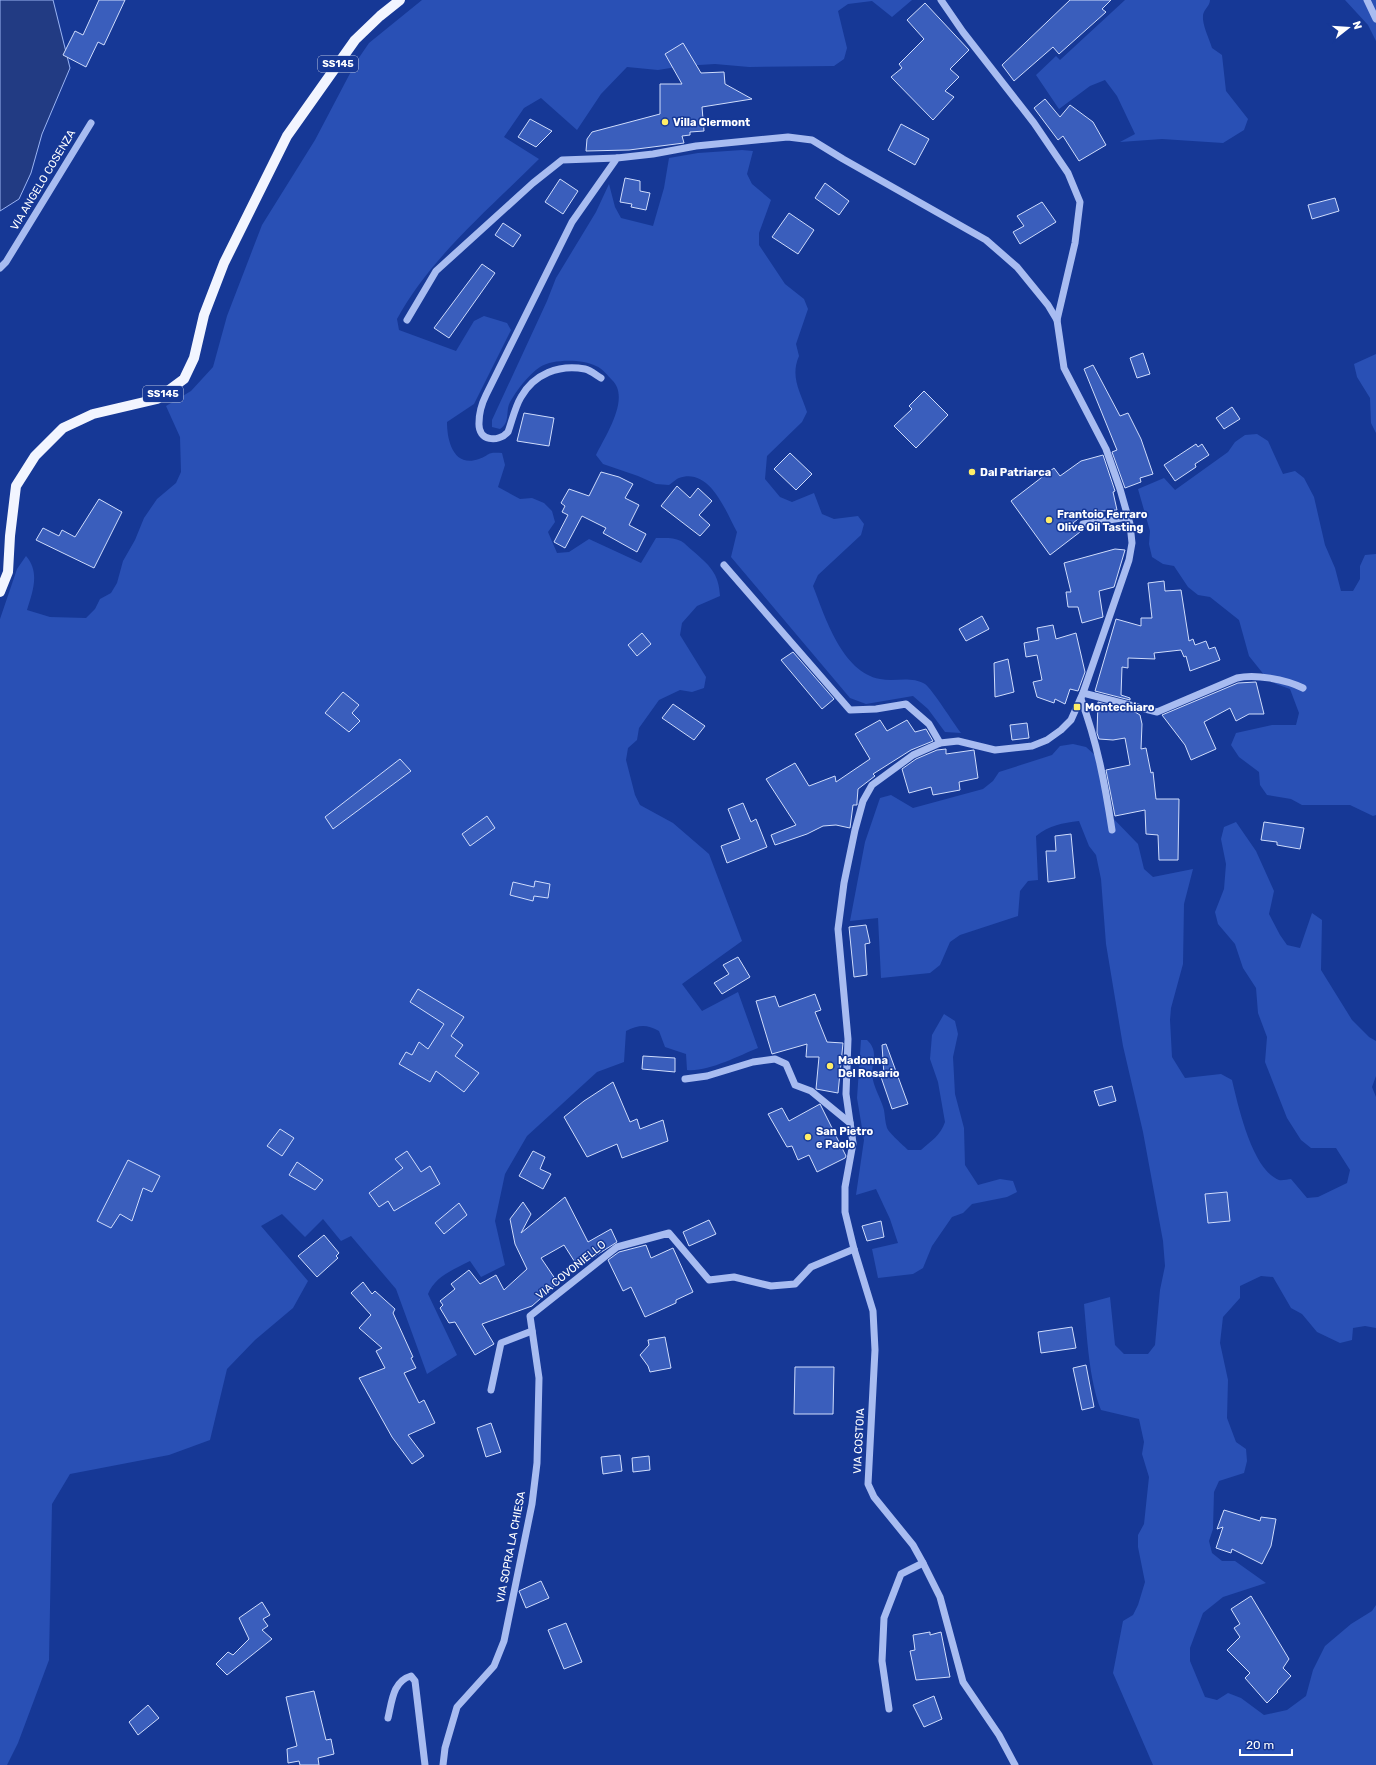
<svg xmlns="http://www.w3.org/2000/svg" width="1376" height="1765" font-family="Rubik,sans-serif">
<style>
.green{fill:#2950b5}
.water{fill:#223b83;stroke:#9ab4f4}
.building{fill:#3a5ebc;stroke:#cfdcfc}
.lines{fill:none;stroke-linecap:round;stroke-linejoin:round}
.minor{stroke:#a8bcf1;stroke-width:7}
.major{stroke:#f2f5ff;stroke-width:10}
.poi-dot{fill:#ffed68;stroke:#163896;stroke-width:1.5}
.labels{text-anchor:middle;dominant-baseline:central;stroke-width:3;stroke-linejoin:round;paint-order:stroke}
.shield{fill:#163896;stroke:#b9c3e0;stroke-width:1}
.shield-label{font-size:10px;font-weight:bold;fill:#fff}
.poi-label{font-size:11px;font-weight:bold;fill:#fff;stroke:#163896;text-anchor:start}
.street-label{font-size:11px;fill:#fff;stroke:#163896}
</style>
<rect width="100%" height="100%" fill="#163896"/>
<g class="green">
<path d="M422,0H912L892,17L872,1L848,4L838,11L847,48L844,59L834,66L749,67L715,64L683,66L658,70L627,67L601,94L577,130L541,98L524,108L504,137L539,159C490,208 430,258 397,319L399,330L456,351L474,321L484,316L507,323L511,330L474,404L447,422C447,440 453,468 479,459C491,455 485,452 502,453L505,465L498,487L520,499L532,498L544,503L552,511L555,522L548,532L557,553L569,552L589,539L641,563L656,538C664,538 673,537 681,541C685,543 689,548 693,551C709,565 719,573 720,596L697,606L682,623L680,635L706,677L704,688L692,692L680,690L659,700L639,728L637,740L628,748L626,760L635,795L640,805L673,823L709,854L742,941L682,984L702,1011L738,992L758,1048C738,1056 708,1072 687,1070L686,1054L665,1047L659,1031C646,1024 639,1025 626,1031L624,1062L597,1072L527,1136L505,1174L495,1221L505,1265L481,1277L470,1261C455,1269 435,1276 428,1294L457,1355L427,1374L396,1289L351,1236L341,1241L323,1219L305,1237L282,1214L261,1226L308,1281L293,1308L255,1340L227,1369L210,1440L169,1455L70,1474L52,1504L49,1660L18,1743L7,1765H0V619L17,569L26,556C40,572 33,591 27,610L50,617L86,618L95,609L100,599L111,593L117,583L123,561L135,540L144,518L157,499L176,483L181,472L180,437L166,406L191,391L213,367L227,316L262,225L315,140L356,62L369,43Z"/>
<path d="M1125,0H1210C1210,6 1204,9 1203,15C1202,25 1209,38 1212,48L1222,55L1226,91L1248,119L1244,130L1223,143L1162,139L1120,142L1135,134L1117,96L1105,80L1090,86L1059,109L1036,75L1056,56L1060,60Z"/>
<polygon points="1345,0 1376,0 1376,41 1368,25"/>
<path d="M742,150L753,151L747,174L752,184L771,200L759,233V245L785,284L804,299L808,309L796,344L799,356C790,377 800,391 807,412L802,422L767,456L765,479L780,497L792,502L814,493L822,514L834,519L858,516L864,524L861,535L818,575L813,586C825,617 842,672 880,679C895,682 911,676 925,684C932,689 954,724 961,733L945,732L928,709L913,696L866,704L850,698L731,557L737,532C726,512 710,467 679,478C676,479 672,483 669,485L656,484L638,476L603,464L596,455C605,436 631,398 612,380C608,376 602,368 596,366C582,359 553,359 540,367C528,375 517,390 510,402C505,412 511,422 500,429L492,427V420L547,301L556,278L596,212L609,184L615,207L621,218L653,226L664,188L669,158L698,153Z"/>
<polygon points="1376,354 1376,433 1371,423 1370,398 1357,377 1354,364"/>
<polygon points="1257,434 1268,441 1283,474 1295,471 1304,478 1314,497 1325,545 1335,568 1341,591 1353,591 1360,579 1360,566 1365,555 1376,554 1376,815 1373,816 1350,805 1302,805 1291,799 1267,795 1260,785 1259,772 1239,757 1231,745 1236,733 1272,725 1296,725 1299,713 1290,689 1276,684 1265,676 1249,656 1239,620 1210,597 1198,595 1188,587 1174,566 1163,564 1152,557 1149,544 1150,531 1138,489 1164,478 1175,490 1228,452 1235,442 1245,435"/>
<path d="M1073,744L1086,747L1096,756L1107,812L1138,844L1144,869L1153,877L1193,869L1184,904L1183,964L1171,1008L1170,1020L1172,1057L1185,1078L1221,1074L1232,1080C1238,1105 1252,1170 1279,1180C1282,1181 1288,1179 1291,1179L1307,1198L1318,1197L1347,1183L1350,1170L1336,1148H1311L1301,1140L1287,1118L1265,1062L1267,1037L1258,1013L1256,988L1243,968L1235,944L1218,924L1215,912L1224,889L1226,864L1221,839L1224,827L1236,822L1256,851L1274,891L1269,914L1280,935L1287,945L1300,948L1312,913L1322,920L1321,970L1352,1020L1369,1037L1376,1041V1076L1372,1087L1376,1097V1328L1365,1326L1353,1328L1352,1340L1340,1343L1317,1332L1302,1314L1291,1308L1273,1277L1261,1276L1240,1286V1298L1223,1317L1220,1343L1228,1380L1227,1418L1236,1442L1246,1449L1247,1461L1244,1473L1219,1481L1214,1492L1213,1529L1209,1541L1212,1553L1222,1561H1235L1266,1583L1223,1597L1203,1613L1190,1648V1661L1205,1697L1217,1700L1228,1693L1241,1698L1264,1715L1287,1710L1306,1696L1313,1670L1325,1646L1351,1624L1372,1611L1376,1605V1765H1153L1113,1673L1123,1621L1133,1615L1138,1605L1145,1582L1138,1547V1535L1144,1524L1149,1477L1142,1454L1144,1442L1139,1419L1101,1410C1089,1380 1087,1336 1084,1304L1110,1297L1115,1345L1124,1354H1148L1155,1345L1160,1290L1165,1266L1163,1241L1143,1132L1123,1046L1106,944L1101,879L1096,855L1089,846L1079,821C1062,823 1050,825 1036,836L1038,880L1028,881L1020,891L1018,916L960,935L950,942L940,965L930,973L881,978L878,918L850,921L865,842L880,798L891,795L913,808L983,789L993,781L999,772L1052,755L1060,746Z"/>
<path d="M944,1014L955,1021L958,1034L953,1057L955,1094L964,1128L965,1165L978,1185L1000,1179L1013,1181L1017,1192L1007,1197L972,1204L963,1213L952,1217L932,1246L923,1268L913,1274L878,1278L872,1249L898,1243L890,1219L876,1189L856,1195L864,1140L857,1098L861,1040H867C879,1051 872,1062 872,1074C873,1087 881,1098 884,1110C885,1116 885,1122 887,1128C889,1133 903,1145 908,1150H921C930,1142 941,1135 945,1122L938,1082L930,1059L932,1035Z"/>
</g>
<polygon class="water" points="0,0 53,0 70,68 42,134 31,173 19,199 0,211"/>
<g class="building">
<polygon points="99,0 125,0 104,45 98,42 86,67 63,55 75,31 83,35"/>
<polygon points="1070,0 1111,0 1102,9 1106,12 1059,54 1053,47 1014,81 1002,65"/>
<polygon points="925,3 969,50 950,69 959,77 945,91 954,97 933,120 891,77 902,68 899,64 924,39 907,20"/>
<polygon points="683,43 701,73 724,72 725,84 752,99 702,107 704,131 690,132 690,135 682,136 684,143 629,150 586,151 587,139 592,132 660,114 660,84 682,84 665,54"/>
<polygon points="1045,99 1060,117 1070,105 1093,122 1106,145 1079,161 1063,136 1058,140 1034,108"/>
<polygon points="530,119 552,131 536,147 518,137"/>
<polygon points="901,124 929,139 915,165 888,150"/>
<polygon points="625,178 640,181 640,191 650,193 646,210 631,207 632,204 620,202"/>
<polygon points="560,179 578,191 563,214 545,202"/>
<polygon points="825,183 849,201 839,215 815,198"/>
<polygon points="1335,198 1339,211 1312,219 1308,205"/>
<polygon points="1042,202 1056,222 1020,244 1013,232 1024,226 1017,216"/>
<polygon points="789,213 814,230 798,254 772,237"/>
<polygon points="503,223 521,235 513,247 495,235"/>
<polygon points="482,264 495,273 449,338 434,328"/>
<polygon points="1143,353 1150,374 1137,378 1130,358"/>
<polygon points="1093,365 1120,416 1128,413 1141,439 1153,474 1140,478 1141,482 1125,488 1112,452 1117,450 1084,369"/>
<polygon points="924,391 948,415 916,448 894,426 912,409 909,406"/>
<polygon points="1232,407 1240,419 1224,429 1216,418"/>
<polygon points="524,413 554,418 549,446 517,441"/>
<polygon points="1196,444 1198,447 1202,444 1209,455 1195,464 1196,467 1175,481 1164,465"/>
<polygon points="790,453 812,474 796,490 774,469"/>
<polygon points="1103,455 1115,491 1113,492 1117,510 1087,512 1073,523 1080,532 1050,555 1011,501 1054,468 1060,476 1081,461"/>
<polygon points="601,472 619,477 633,484 625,498 639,505 629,525 646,534 637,552 603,533 606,528 582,516 565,548 554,542 568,515 562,512 565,506 561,503 569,489 589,496"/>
<polygon points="677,486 690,498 698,488 712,501 699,515 710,525 700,536 661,506"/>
<polygon points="99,499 122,512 94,568 36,540 43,528 59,536 62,530 75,537"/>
<polygon points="1115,549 1125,550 1114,587 1099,591 1103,617 1082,623 1078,607 1068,607 1066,592 1071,592 1064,563"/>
<polygon points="1164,581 1165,591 1181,590 1189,641 1193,639 1195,645 1206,641 1209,649 1215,647 1220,660 1190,671 1186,656 1184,657 1181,650 1154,653 1155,659 1128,658 1128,668 1122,667 1121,695 1130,698 1130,700 1095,691 1116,619 1141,626 1141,618 1152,618 1148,583"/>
<polygon points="982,616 989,629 966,641 959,629"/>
<polygon points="1053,625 1056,639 1076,633 1085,672 1078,691 1070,689 1065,704 1055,699 1054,703 1037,697 1033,682 1042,680 1037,655 1026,657 1024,643 1039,640 1037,628"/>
<polygon points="642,633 651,644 637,656 628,645"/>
<polygon points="793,652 834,699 822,709 781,660"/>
<polygon points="1008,659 1014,692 995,697 994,663"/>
<polygon points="1256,682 1264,714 1249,714 1236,721 1230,708 1204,722 1216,749 1191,760 1185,745 1162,715 1238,683"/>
<polygon points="343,692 359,705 352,713 360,721 349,732 325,713"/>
<polygon points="1098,702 1135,712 1140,715 1142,724 1141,749 1146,748 1151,773 1153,772 1156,799 1179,799 1178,860 1159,860 1158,835 1146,834 1145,810 1115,816 1106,770 1130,765 1125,738 1113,740 1099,739 1097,733"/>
<polygon points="673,704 705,726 694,740 662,718"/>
<polygon points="880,720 887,731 907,720 915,732 926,729 933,741 911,750 873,774 875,776 858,789 857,802 857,805 853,805 850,828 836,825 823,826 807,834 775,845 771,835 796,825 766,779 795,763 809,786 835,776 836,782 870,759 855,734"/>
<polygon points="1027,723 1029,738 1012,740 1010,725"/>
<polygon points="946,749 946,754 974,750 978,778 959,782 960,790 933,795 931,787 909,793 902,769 916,759 937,750"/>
<polygon points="400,759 411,771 333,829 325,817"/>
<polygon points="743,803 751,822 756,819 767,847 727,863 721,846 740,839 728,809"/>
<polygon points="487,816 495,828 470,846 462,834"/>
<polygon points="1264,822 1304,828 1300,849 1277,845 1277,842 1261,840"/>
<polygon points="1071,834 1075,878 1048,882 1046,851 1056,851 1055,836"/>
<polygon points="535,881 550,884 548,898 534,896 533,901 510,895 513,882 534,887"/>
<polygon points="866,925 870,943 865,944 867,975 854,977 849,927"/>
<polygon points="738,957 750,977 722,994 714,983 729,974 723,965"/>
<polygon points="418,989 464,1017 451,1036 463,1045 455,1056 479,1073 464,1092 436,1071 430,1082 399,1064 406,1052 412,1055 419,1042 428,1049 444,1024 410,1002"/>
<polygon points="815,994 821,1010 815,1012 827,1042 843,1043 838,1093 816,1089 819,1057 806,1057 807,1044 772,1054 756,1001 775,996 779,1007"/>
<polygon points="886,1044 908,1104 892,1109 881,1077 884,1075 882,1045"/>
<polygon points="643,1056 675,1058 675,1072 642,1069"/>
<polygon points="613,1082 630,1122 637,1119 640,1129 663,1120 668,1141 622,1158 617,1144 587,1157 564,1117 584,1101"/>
<polygon points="1112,1086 1116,1101 1099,1106 1094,1091"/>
<polygon points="820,1104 846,1156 845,1158 817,1172 809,1155 798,1160 792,1146 787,1147 768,1114 782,1108 789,1121"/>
<polygon points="280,1129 294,1138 282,1156 267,1146"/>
<polygon points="407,1151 421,1172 430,1166 440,1184 394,1211 388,1201 379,1207 369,1193 403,1168 395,1159"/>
<polygon points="533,1151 545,1157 540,1169 551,1174 543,1189 519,1176"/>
<polygon points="128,1160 160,1176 152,1192 143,1188 132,1221 120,1214 111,1228 97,1221"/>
<polygon points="297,1162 323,1180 315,1190 289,1175"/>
<polygon points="1227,1192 1230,1221 1208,1223 1205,1194"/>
<polygon points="565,1197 588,1242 611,1229 617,1242 578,1267 564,1245 541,1258 558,1283 532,1306 482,1324 494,1344 475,1355 455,1322 449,1323 440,1308 443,1305 440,1301 455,1289 451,1284 469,1270 480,1284 496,1275 504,1290 527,1269 515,1244 510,1219 523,1202 531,1214 521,1233"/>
<polygon points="459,1203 467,1215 444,1234 435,1223"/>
<polygon points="709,1220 716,1234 689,1246 683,1232"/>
<polygon points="881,1221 884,1237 867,1241 862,1226"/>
<polygon points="324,1235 339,1253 336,1256 338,1258 317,1277 298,1256"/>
<polygon points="646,1245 651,1258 673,1248 693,1292 676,1300 676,1303 645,1317 631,1287 623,1291 608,1260 619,1252"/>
<polygon points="363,1282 372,1294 375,1291 395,1309 393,1313 413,1357 411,1358 416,1368 404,1373 419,1403 424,1400 435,1423 408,1435 424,1456 412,1464 392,1437 359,1378 385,1368 376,1351 382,1348 359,1328 371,1315 351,1293"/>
<polygon points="1072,1327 1076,1348 1041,1353 1038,1332"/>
<polygon points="665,1337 671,1368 650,1372 648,1366 640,1355 649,1345 648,1340"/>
<polygon points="1086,1365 1094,1407 1082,1410 1073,1368"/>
<polygon points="795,1367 834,1367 833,1414 794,1414"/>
<polygon points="491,1423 501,1452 486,1457 477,1428"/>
<polygon points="620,1455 622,1471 603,1474 601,1457"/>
<polygon points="649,1456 650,1470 633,1472 632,1458"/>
<polygon points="1224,1510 1260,1521 1261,1517 1276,1519 1271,1546 1262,1564 1232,1549 1231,1553 1216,1548 1223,1527 1217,1529"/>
<polygon points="541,1581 549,1598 526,1608 519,1591"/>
<polygon points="1251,1596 1289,1659 1283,1668 1291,1676 1277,1691 1278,1692 1267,1703 1245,1678 1250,1673 1227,1650 1240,1637 1234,1628 1240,1624 1231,1609"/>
<polygon points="262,1602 270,1615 263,1619 268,1626 262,1630 272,1639 227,1675 216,1664 228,1652 233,1655 249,1639 239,1618"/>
<polygon points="566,1623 582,1662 564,1669 548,1630"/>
<polygon points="930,1632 930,1635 941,1632 950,1677 916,1680 910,1651 915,1650 913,1635"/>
<polygon points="314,1691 326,1740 331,1739 334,1754 318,1758 319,1765 300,1765 299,1761 288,1763 287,1749 297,1746 286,1697"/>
<polygon points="934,1696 942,1719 924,1727 913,1705"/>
<polygon points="148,1705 159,1718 138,1735 129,1722"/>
</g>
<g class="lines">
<g class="minor">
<polyline points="941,0 963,32 1034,123 1068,173 1080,202 1075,243 1057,320 1064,368 1106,449 1120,489 1130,524 1132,543 1129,560 1083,693 1071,720 1061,730 1047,740 1032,746 995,750 958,741 940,743 913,755 872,785 863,801 855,830 844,883 838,929 848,1039 846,1094 853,1143 845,1187 845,1212 854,1249 873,1311 875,1350 868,1484 874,1497 913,1545 923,1563 940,1597 963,1682 999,1735 1015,1765"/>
<polyline points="1367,0 1376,19"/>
<polyline points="0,268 6,262 91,123"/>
<polyline points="407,320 436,271 533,183 562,160 617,158"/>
<path d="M601,378C596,375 590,370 585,369C559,364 534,374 521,397C515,407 512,421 508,432C498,443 478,441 479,423C479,414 482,403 486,395L572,222L617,158L653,154L696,146L788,137L812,140L843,159L986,240L1017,267L1048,305L1057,320"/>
<polyline points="1083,524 1128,517"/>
<polyline points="724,565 850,710 876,709 906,704 929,724 940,743"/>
<path d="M1083,693L1157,712L1237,678C1255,674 1285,679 1303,688"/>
<path d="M1081,699C1097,742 1105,784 1112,830"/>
<polyline points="685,1079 707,1076 753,1062 775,1059 786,1064 795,1085 811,1091 850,1123"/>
<polyline points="491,1390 501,1343 532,1331"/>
<polyline points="889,1709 882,1661 884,1618 901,1574 923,1563"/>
<path d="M388,1718C392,1701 393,1681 411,1676L415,1681L425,1765"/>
<polyline points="443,1765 445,1748 457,1707 494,1666 504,1641 532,1504 537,1463 539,1378 530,1316 617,1247 669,1233 709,1280 734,1277 771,1286 795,1284 811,1267 854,1249"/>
</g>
<polyline class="major" points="0,592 8,572 10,536 16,486 35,456 63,428 93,414 157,399 184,379 194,358 204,315 224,263 287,136 355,40 380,16 400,0"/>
</g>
<g class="poi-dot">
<circle cx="665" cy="122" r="4"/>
<circle cx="972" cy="472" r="4"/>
<circle cx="1049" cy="520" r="4"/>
<rect x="1073" y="703" width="8" height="8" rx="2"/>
<circle cx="830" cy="1066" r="4"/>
<circle cx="808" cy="1137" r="4"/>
</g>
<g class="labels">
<g class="shield">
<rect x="318" y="56" width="40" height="16" rx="3"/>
<rect x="143" y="386" width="40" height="16" rx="3"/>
</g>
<g class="shield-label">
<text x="338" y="64">SS145</text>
<text x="163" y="394">SS145</text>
</g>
<g class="poi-label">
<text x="673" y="122">Villa Clermont</text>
<text x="980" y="472">Dal Patriarca</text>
<text x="1057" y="514">Frantoio Ferraro<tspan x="1057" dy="13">Olive Oil Tasting</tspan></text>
<text x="1085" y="707">Montechiaro</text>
<text x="838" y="1060">Madonna<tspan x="838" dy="13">Del Rosario</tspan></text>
<text x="816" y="1131">San Pietro<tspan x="816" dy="13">e Paolo</tspan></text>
</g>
<g class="street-label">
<text transform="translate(43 180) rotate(-59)">VIA ANGELO COSENZA</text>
<text transform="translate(571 1270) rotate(-39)">VIA COVONIELLO</text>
<text transform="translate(859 1441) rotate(-87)">VIA COSTOIA</text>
<text transform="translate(511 1547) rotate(-79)">VIA SOPRA LA CHIESA</text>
</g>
</g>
<g transform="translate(1348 28) rotate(73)" stroke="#163896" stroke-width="3" paint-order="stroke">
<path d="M0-3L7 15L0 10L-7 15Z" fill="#ffffff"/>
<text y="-6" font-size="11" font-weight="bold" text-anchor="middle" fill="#ffffff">N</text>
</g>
<path d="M1240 1749v6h52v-6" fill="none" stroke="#ffffff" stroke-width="2"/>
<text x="1246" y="1749" font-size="12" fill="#ffffff" stroke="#163896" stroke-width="3" paint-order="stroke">20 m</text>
</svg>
